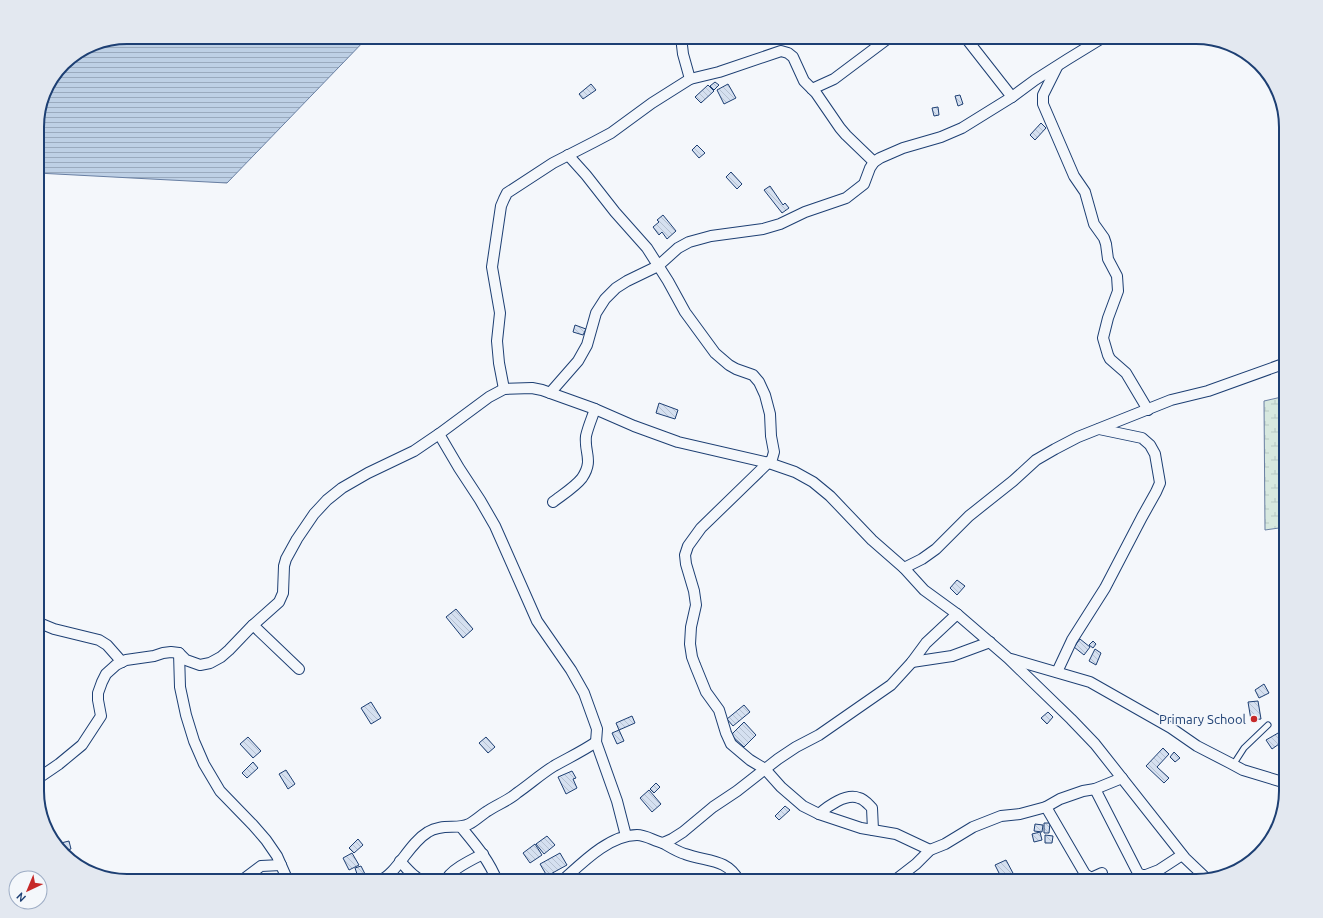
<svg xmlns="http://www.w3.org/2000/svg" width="1323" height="918" font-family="Ubuntu,sans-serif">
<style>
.wetland{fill:url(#wetland-marsh);stroke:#687fa3}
.water{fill:url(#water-rules);stroke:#687fa3}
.building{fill:url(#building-back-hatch);stroke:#1d3f73}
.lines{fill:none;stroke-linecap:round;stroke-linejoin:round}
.service-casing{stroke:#1d3f73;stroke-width:7}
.minor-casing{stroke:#1d3f73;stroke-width:12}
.service{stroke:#f4f7fb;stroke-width:5}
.minor{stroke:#f4f7fb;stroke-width:10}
.poi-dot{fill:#c62828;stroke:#f4f7fb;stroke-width:1.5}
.labels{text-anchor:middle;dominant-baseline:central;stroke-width:3;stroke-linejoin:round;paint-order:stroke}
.poi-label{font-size:13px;fill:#1d3f73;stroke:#f4f7fb;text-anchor:end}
.rim{fill:none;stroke:#1d3f73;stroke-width:2}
</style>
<defs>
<pattern id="wetland-marsh" width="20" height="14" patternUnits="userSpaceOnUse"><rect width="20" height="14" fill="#d7e8df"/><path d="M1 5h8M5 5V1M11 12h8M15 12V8" fill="none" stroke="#b8c8c3"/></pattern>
<pattern id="water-rules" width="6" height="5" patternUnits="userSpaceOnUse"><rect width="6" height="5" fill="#bed0e5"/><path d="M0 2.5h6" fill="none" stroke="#9aaabe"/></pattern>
<pattern id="building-back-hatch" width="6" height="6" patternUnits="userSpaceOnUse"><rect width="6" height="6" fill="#d5e0f0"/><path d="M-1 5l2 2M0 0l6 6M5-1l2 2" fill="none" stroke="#b6c1d1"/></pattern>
</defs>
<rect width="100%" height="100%" fill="#f4f7fb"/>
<polygon class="wetland" points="1286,396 1286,527 1265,530 1264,401"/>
<polygon class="water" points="127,37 368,37 227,183 37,173 37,121 44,92 64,63 93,44"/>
<g class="building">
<polygon points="715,82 719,85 714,90 710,86"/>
<polygon points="591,84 596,90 583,99 579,94"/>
<polygon points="728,84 736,98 724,104 717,90"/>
<polygon points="708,85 714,91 701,103 695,97"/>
<polygon points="960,95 963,104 958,106 955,96"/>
<polygon points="938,107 939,115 934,116 932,108"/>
<polygon points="1041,123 1046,128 1035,140 1030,135"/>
<polygon points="697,145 705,153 699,158 692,150"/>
<polygon points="731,172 742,184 737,189 726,177"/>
<polygon points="770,186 783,205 785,203 789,208 782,213 764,190"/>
<polygon points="663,215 676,231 667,239 662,232 659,235 653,227 659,222 657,220"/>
<polygon points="575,325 586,329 583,335 573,332"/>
<polygon points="659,403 678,410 675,419 656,413"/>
<polygon points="957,580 965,586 957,595 950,588"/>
<polygon points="456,609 473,629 463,638 446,617"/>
<polygon points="1080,639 1090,647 1084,655 1074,647"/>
<polygon points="1093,641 1096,644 1093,648 1089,645"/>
<polygon points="1095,649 1101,653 1096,665 1089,661"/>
<polygon points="1264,684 1269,693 1259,698 1255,690"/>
<polygon points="1258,701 1261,719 1251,720 1248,702"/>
<polygon points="371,702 381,718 371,724 361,708"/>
<polygon points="744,705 750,712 733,726 727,719"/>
<polygon points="1048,712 1053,717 1047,724 1041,718"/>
<polygon points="632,716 635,723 619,730 616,723"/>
<polygon points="744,722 756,735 744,747 731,735"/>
<polygon points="1285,729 1286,731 1286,739 1272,749 1266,740"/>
<polygon points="619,730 624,741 617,744 612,733"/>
<polygon points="248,737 261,751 253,758 240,744"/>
<polygon points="486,737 495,747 488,753 479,743"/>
<polygon points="1163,748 1169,754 1157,767 1169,778 1164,783 1146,766"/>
<polygon points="1174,752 1180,758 1175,762 1170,757"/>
<polygon points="253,762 258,768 247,778 242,773"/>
<polygon points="286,770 295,784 288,789 279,774"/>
<polygon points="572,771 576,778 573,779 577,788 566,794 558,777"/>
<polygon points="656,783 660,787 654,793 650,789"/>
<polygon points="649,790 661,804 652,812 640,798"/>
<polygon points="785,806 790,810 779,820 775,816"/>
<polygon points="1044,823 1050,823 1049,833 1044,833"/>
<polygon points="1035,824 1043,825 1042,832 1034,831"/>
<polygon points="1040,832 1042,840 1034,842 1032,834"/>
<polygon points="1045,835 1053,836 1052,843 1045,843"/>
<polygon points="547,836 555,845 544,854 536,844"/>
<polygon points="358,839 363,845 354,853 349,848"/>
<polygon points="69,841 71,849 63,851 57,844"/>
<polygon points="535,844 542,855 530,863 523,853"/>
<polygon points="352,853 359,865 349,870 343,858"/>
<polygon points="560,853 567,865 547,876 540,864"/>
<polygon points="1006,860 1014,875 1003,881 995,865"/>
<polygon points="361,866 365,874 358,877 355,868"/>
<polygon points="484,874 488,881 471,881"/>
<polygon points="464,878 465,881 457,881 457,880"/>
</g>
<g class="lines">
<defs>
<polyline id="service" points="1233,765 1244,748 1268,725"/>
<g id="minor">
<polyline points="681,37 683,54 690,79"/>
<polyline points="965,37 1012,97"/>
<polyline points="1057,67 1043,95 1043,104 1074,176 1085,192 1094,224 1104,238 1106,244 1108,259 1117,276 1118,291 1108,318 1103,338 1108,355 1110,359 1126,373 1148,410"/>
<polyline points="812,89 834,79 890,37"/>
<polyline points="568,155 586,175 615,212 647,248 668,281 685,312 715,353 729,365 736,369 753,375 759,382 765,395 770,414 771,436 774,452 772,459 701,528 688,546 685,555 686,564 694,591 696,605 691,627 690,644 692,657 695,665 706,692 719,710 726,733 731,744 750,760 765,769 781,787 803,806 819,814 861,828 896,834 930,850"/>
<polyline points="504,389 499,363 497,341 500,313 492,267 501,206 504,199 507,193 553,163 594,142 611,133 652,103 690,79 719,72 781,51 788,53 793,57 804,81 816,93 840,128 846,135 874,162"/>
<polyline points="550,393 578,361 587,345 596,313 605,299 616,288 627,281 658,266 678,248 689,242 711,236 763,229 780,224 805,212 846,198 864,184 870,168 874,162 880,158 903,148 941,137 962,128 1012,97 1035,80 1068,59 1104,37"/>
<polyline points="439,434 459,468 480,500 495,526 537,621 571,670 584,693 597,729 596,742 617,801 626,836"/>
<path d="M553,502C562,495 575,487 582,478C594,460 584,453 586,436C588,427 592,418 595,409"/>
<polyline points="904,568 922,559 936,549 969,516 1013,481 1036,460 1055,449 1078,437 1171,400 1208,391 1286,363"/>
<polyline points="37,622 54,629 99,640 107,645 122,662"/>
<polyline points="253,625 299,669"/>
<polyline points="179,653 180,687 186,715 194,741 204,764 220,791 253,825 266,840 277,856 288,881"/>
<polyline points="1011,659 1090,682 1171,728 1197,746 1230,763 1243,770 1286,783"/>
<polyline points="912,662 952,656 990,642"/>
<polyline points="1057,672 1072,640 1105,588 1142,517 1156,492 1160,483 1155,454 1150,445 1142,438 1099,429"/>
<polyline points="37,779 59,764 82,745 101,716 98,700 98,693 102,682 106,674 116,665 126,660 154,656 163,653 171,652 179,653 186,660 200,665 210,663 221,657 229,650 252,626 279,602 283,593 284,566 286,559 297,539 314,514 327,500 342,488 368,473 414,451 439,434 489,397 504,389 532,388 542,390 595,409 634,426 678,442 769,463 795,472 813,482 830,496 872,540 904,568 924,590 957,614 1008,658 1071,719 1095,744 1185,858 1206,878"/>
<polyline points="1095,789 1138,873 1142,875 1146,875 1159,870 1182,855"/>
<polyline points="1046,807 1085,874 1091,878 1102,873"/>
<path d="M819,814C828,806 846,793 859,798C864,799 868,804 872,808L873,830"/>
<path d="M461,827C475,844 489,860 497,881"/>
<path d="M663,843C670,847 678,852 685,854C707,862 727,858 739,881"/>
<path d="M400,861C418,882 419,882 446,879"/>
<polyline points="241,881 261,866 281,865"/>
<path d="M379,881C398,873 408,844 428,832C442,823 458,830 469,824C475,821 480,816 486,812C496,805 508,801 517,793C530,784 541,774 554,766C568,758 583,751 596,742"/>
<path d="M446,881C448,871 473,859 483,854"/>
<path d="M562,881C582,863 609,835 637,835C646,835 654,841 663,843L672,839L683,832L713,807L737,791L778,759L796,747L819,735L891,685L912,662L926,643L957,614"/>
<polyline points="894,881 916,864 930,850 945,844 973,827 1001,816 1020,814 1046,807 1060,799 1083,791 1095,789 1122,778"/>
</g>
</defs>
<use href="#service" class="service-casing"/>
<use href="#minor" class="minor-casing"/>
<use href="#service" class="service"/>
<use href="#minor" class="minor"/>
</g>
<circle class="poi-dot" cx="1254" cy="719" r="4"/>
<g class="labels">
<g class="poi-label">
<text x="1246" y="719">Primary School</text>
</g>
</g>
<path d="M0 0H1323V918H0ZM127 44H1196A83 83 0 0 1 1279 127V791A83 83 0 0 1 1196 874H127A83 83 0 0 1 44 791V127A83 83 0 0 1 127 44Z" fill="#e3e8f0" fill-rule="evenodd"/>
<path class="rim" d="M127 44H1196A83 83 0 0 1 1279 127V791A83 83 0 0 1 1196 874H127A83 83 0 0 1 44 791V127A83 83 0 0 1 127 44Z"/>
<g transform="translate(28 890) rotate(224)"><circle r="19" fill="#f4f7fb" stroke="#9eadc5"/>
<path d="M0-3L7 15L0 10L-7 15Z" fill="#c62828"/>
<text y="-6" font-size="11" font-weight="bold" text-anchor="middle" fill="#1d3f73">N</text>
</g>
</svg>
